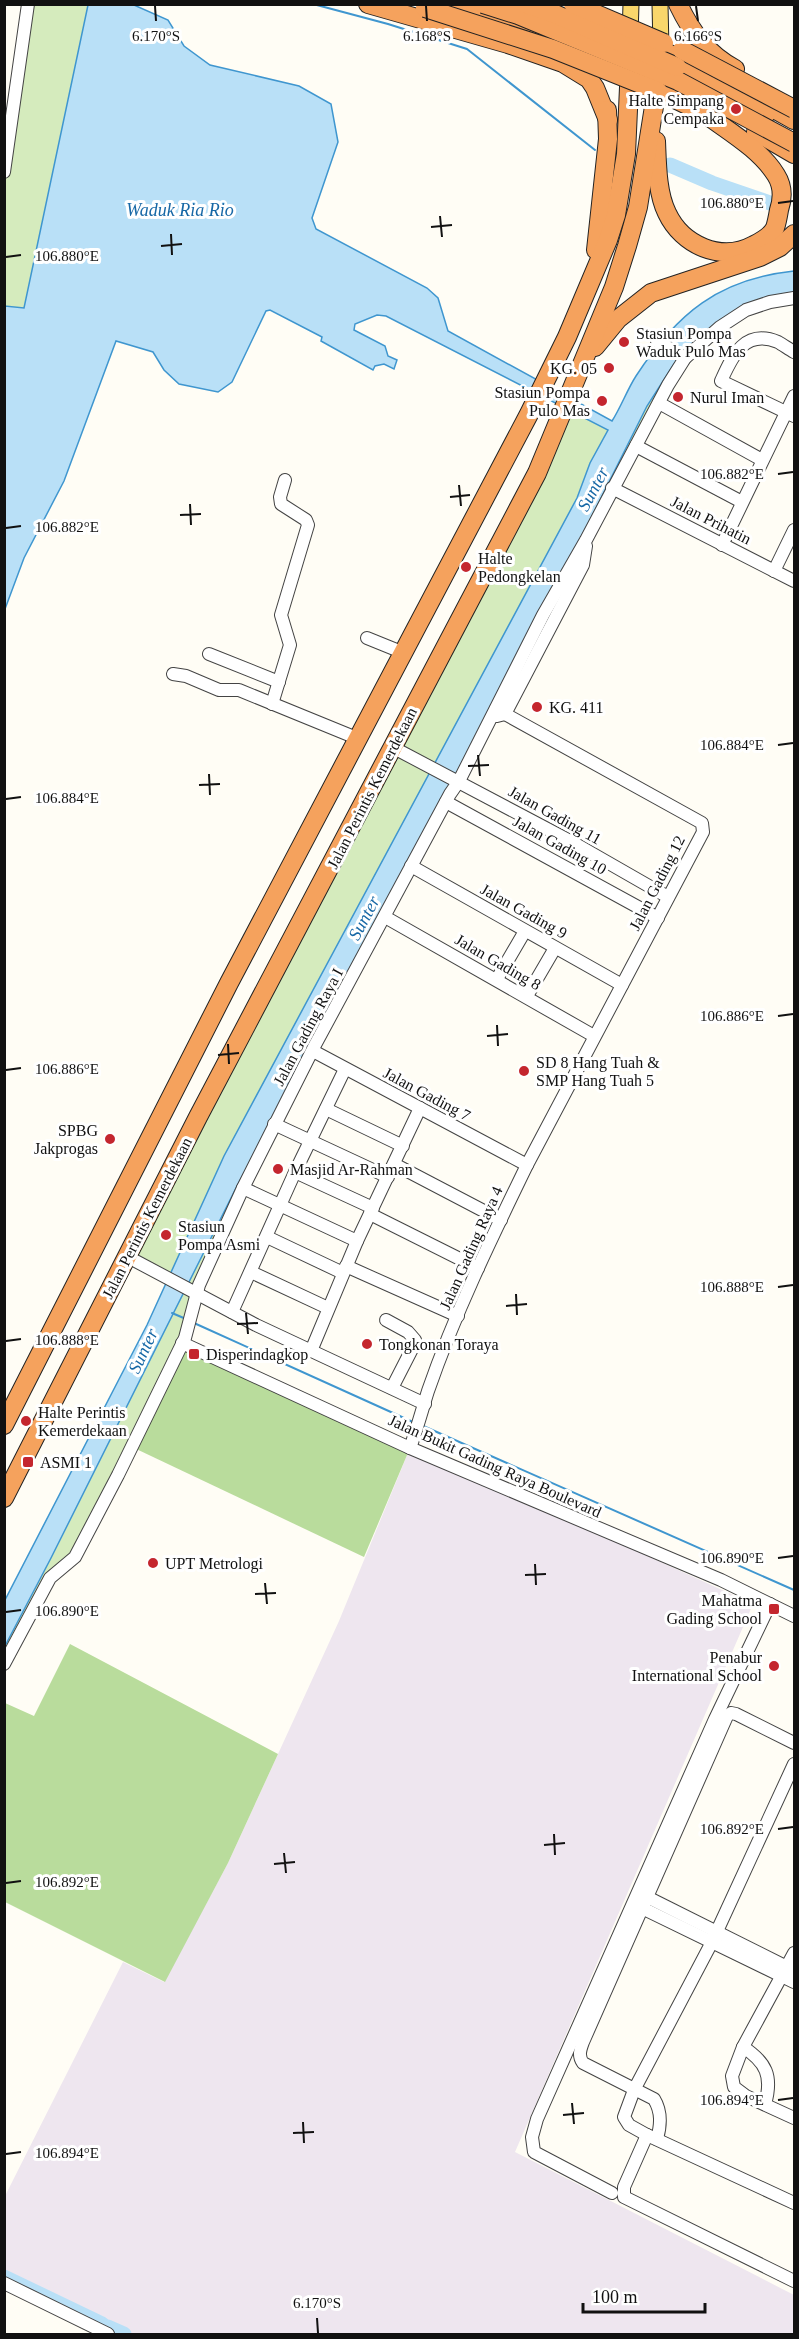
<svg xmlns="http://www.w3.org/2000/svg" width="799" height="2339" font-family="Georgia,serif">
<style>
.industrial{fill:#eee6ef}
.green{fill:#d5ebbd}
.forest{fill:#b9dc9c}
.water{fill:#b9e0f7;stroke:#3f96cf;stroke-width:1.5}
.lines{fill:none;stroke-linecap:round;stroke-linejoin:round}
.stream{stroke:#3f96cf;stroke-width:2}
.river{stroke:#b9e0f7;stroke-width:15}
.minor-casing{stroke:#444;stroke-width:14}
.major-casing{stroke:#222;stroke-width:17}
.highway-casing{stroke:#222;stroke-width:20}
.minor{stroke:#fff;stroke-width:12}
.major{stroke:#f9d66b;stroke-width:15}
.highway{stroke:#f5a25d;stroke-width:18}
.highway-bridge-casing{stroke:#222;stroke-width:20;stroke-linecap:butt}
.highway-bridge{stroke:#f5a25d;stroke-width:18}
.ticks{fill:none;stroke:#111;stroke-width:2}
.poi-dot{fill:#c4262e;stroke:#fff;stroke-width:2}
.labels{text-anchor:middle;dominant-baseline:central;stroke-width:6;stroke-linejoin:round;paint-order:stroke}
.poi-label{font-size:16px;fill:#111;stroke:#fff;text-anchor:start}
.street-label{font-size:16px;fill:#111;stroke:#fff}
.water-label{font-size:18px;font-style:italic;fill:#1768a6;stroke:#fff}
.ticks-label{font-size:15px;text-anchor:middle;fill:#111;stroke:#fff;stroke-width:6;stroke-linejoin:round;paint-order:stroke}
</style>
<rect width="100%" height="100%" fill="#fffdf5"/>
<polygon class="industrial" points="410,1448 753,1604 515,2152 794,2295 794,2334 130,2334 5,2276 4,2198 123,1962 164,1982 228,1863 278,1754 339,1621"/>
<g class="green">
<polygon points="28,5 88,5 24,308 5,306 5,181"/>
<polygon points="757,306 685,358 315,1045 196,1304 75,1557 54,1572 5,1664 5,1645 57,1547 237,1186 589,522 647,406 674,364 692,346"/>
<polygon points="565,407 608,430 590,463 577,498 400,830 168,1279 128,1257"/>
</g>
<g class="forest">
<polygon points="182,1343 410,1448 364,1557 132,1447"/>
<polygon points="70,1644 278,1754 228,1863 165,1982 5,1902 5,1703 34,1716"/>
</g>
<path class="water" d="M88,5H134L168,20L184,46L210,65L299,86L331,104L338,142L312,218L316,229L427,288L438,298L448,331L612,421C621,407 627,390 636,376C677,313 719,279 794,271V294L783,296L692,346L674,364L647,406L494,712L237,1186L51,1558L5,1646V1600L147,1325L224,1156L577,498L590,463L608,430L386,316L377,315L355,324L354,330L385,346L388,356L397,360L394,369L384,364L375,366L373,370L321,341L322,337L270,310L266,311L232,382L218,392L179,384L164,370L153,352L116,341L64,481L24,558L5,609V306L24,308Z"/>
<g class="lines">
<g class="stream">
<polyline points="313,4 388,24 467,49 595,150"/>
<polyline points="172,1313 186,1319"/>
<polyline points="194,1323 413,1422"/>
<polyline points="421,1425 794,1590"/>
</g>
<g class="river">
<polyline points="670,165 712,183 773,204"/>
<polyline points="4,2277 102,2324"/>
<polyline points="108,2327 124,2334"/>
</g>
<defs>
<g id="minor">
<polyline points="4,172 28,4"/>
<polyline points="657,341 685,358"/>
<path d="M794,352C789,349 783,345 778,342C744,328 732,357 721,381L794,416"/>
<polyline points="659,403 762,460"/>
<polyline points="636,446 742,502"/>
<polyline points="612,488 794,581"/>
<polyline points="722,545 794,396"/>
<polyline points="774,571 794,530"/>
<polyline points="367,638 404,653"/>
<polyline points="209,654 279,682"/>
<polyline points="173,674 186,676 219,690 239,690 359,739"/>
<polyline points="272,704 290,645 281,615 308,525 306,520 281,504 280,497 285,480"/>
<polyline points="497,716 505,714 583,565 586,546"/>
<polyline points="394,748 572,842 668,897"/>
<polyline points="446,802 658,918"/>
<polyline points="411,866 622,985"/>
<polyline points="385,917 594,1036"/>
<polyline points="497,979 525,931"/>
<polyline points="527,996 555,948"/>
<polyline points="313,1051 527,1165"/>
<polyline points="326,1109 403,1146"/>
<polyline points="274,1124 388,1177"/>
<polyline points="394,1164 501,1220"/>
<polyline points="295,1172 373,1208"/>
<polyline points="243,1188 357,1241"/>
<polyline points="370,1214 478,1268"/>
<polyline points="267,1237 343,1273"/>
<polyline points="128,1257 256,1325 425,1404"/>
<polyline points="346,1266 458,1316"/>
<polyline points="251,1272 328,1308"/>
<polyline points="232,1312 295,1172 345,1069"/>
<polyline points="386,1320 408,1332 415,1340 413,1347 392,1388"/>
<polyline points="182,1343 410,1448 721,1580 794,1616"/>
<polyline points="311,1351 357,1241 420,1108"/>
<path d="M410,1448C417,1429 422,1410 428,1391C455,1313 491,1239 527,1165L703,832L702,823L496,709"/>
<polyline points="4,1664 50,1578 75,1557 118,1475 185,1338 199,1285 243,1188 315,1045 450,794 459,781 543,615 586,540 668,385 685,358 720,327 746,310 770,302 794,298"/>
<polyline points="794,1764 712,1942 634,2090 624,2117 629,2125 647,2135 794,2203"/>
<polyline points="647,1897 793,1970"/>
<polyline points="642,1908 794,1982"/>
<polyline points="794,1953 743,2047 732,2076 734,2087 746,2096 794,2118"/>
<path d="M743,2047C766,2062 773,2076 765,2104"/>
<polyline points="647,2135 624,2187 624,2197 794,2281"/>
<path d="M657,2139C661,2125 662,2112 654,2099L583,2063C578,2056 580,2050 583,2042L727,1716L731,1713L736,1714L794,1743"/>
<polyline points="612,2193 534,2152 532,2137 537,2119 715,1719 770,1604"/>
<polyline points="4,2283 108,2334"/>
</g>
<g id="major">
<polyline points="660,4 661,49"/>
<polyline points="630,36 631,4"/>
</g>
<g id="highway">
<polyline points="368,4 508,44 563,63 589,79 595,88 608,120"/>
<polyline points="455,4 547,35"/>
<path d="M678,4C692,33 707,54 735,69"/>
<polyline points="644,42 697,67"/>
<polyline points="679,68 766,114"/>
<polyline points="658,91 714,118"/>
<polyline points="756,99 794,120"/>
<polyline points="756,132 794,154"/>
<path d="M656,141C657,164 657,193 667,213C682,245 721,263 754,245C762,241 771,236 775,228C777,222 778,216 779,210C783,198 783,186 776,175C760,149 728,131 704,113"/>
<polyline points="596,250 608,139 607,110"/>
<polyline points="595,347 618,319 651,293 760,257 780,247 794,234"/>
<polyline points="4,1425 229,983 529,414 567,337 608,240 616,215 626,154 630,65"/>
<polyline points="4,1498 198,1117 537,473 614,287 627,246 638,207 659,75"/>
</g>
</defs>
<use href="#minor" class="minor-casing"/>
<use href="#major" class="major-casing"/>
<use href="#highway" class="highway-casing"/>
<use href="#minor" class="minor"/>
<use href="#major" class="major"/>
<use href="#highway" class="highway"/>
<defs>
<g id="highway-bridge">
<polyline points="483,4 518,15 678,81 794,143"/>
<polyline points="526,4 555,14 677,67"/>
<polyline points="573,4 664,43"/>
<polyline points="425,8 553,49 658,91"/>
<polyline points="682,50 794,109"/>
</g>
</defs>
<use href="#highway-bridge" class="highway-bridge-casing"/>
<use href="#highway-bridge" class="highway-bridge"/>
</g>
<path class="ticks" d="M155,6L156,21M426,6L427,21M696,6L698,21M778,203L793,201M440,216L442,237M431,227L452,225M171,234L172,255M161,246L182,244M6,257L21,255M778,474L793,472M459,485L461,506M450,497L470,495M190,504L191,525M180,515L201,514M6,528L21,526M778,745L793,743M478,755L480,776M468,766L489,765M209,774L210,795M199,785L220,784M6,799L21,797M778,1016L793,1014M497,1025L498,1046M487,1036L508,1034M228,1044L229,1064M218,1055L239,1053M6,1070L21,1068M778,1287L793,1285M516,1294L517,1315M506,1306L527,1304M246,1313L248,1334M237,1324L258,1323M6,1341L21,1339M778,1558L793,1556M535,1564L536,1585M525,1575L546,1574M265,1583L267,1604M255,1594L276,1593M6,1612L21,1610M778,1829L793,1827M554,1834L555,1855M544,1845L565,1843M284,1853L286,1873M274,1864L295,1862M6,1883L21,1881M778,2100L793,2098M572,2103L574,2124M563,2115L584,2113M303,2122L304,2143M293,2133L314,2132M6,2154L21,2152M317,2318L318,2333"/>
<g class="poi-dot">
<circle cx="736" cy="109" r="6"/>
<circle cx="624" cy="342" r="6"/>
<circle cx="609" cy="368" r="6"/>
<circle cx="678" cy="397" r="6"/>
<circle cx="602" cy="401" r="6"/>
<circle cx="466" cy="567" r="6"/>
<circle cx="537" cy="707" r="6"/>
<circle cx="524" cy="1071" r="6"/>
<circle cx="110" cy="1139" r="6"/>
<circle cx="278" cy="1169" r="6"/>
<circle cx="166" cy="1235" r="6"/>
<circle cx="367" cy="1344" r="6"/>
<rect x="188" y="1348" width="12" height="12" rx="3"/>
<circle cx="26" cy="1421" r="6"/>
<rect x="22" y="1456" width="12" height="12" rx="3"/>
<circle cx="153" cy="1563" r="6"/>
<rect x="768" y="1603" width="12" height="12" rx="3"/>
<circle cx="774" cy="1666" r="6"/>
</g>
<g class="labels">
<g class="poi-label">
<text x="724" y="100" text-anchor="end">Halte Simpang<tspan x="724" dy="18">Cempaka</tspan></text>
<text x="636" y="333">Stasiun Pompa<tspan x="636" dy="18">Waduk Pulo Mas</tspan></text>
<text x="597" y="368" text-anchor="end">KG. 05</text>
<text x="590" y="392" text-anchor="end">Stasiun Pompa<tspan x="590" dy="18">Pulo Mas</tspan></text>
<text x="690" y="397">Nurul Iman</text>
<text x="478" y="558">Halte<tspan x="478" dy="18">Pedongkelan</tspan></text>
<text x="549" y="707">KG. 411</text>
<text x="536" y="1062">SD 8 Hang Tuah &amp;<tspan x="536" dy="18">SMP Hang Tuah 5</tspan></text>
<text x="98" y="1130" text-anchor="end">SPBG<tspan x="98" dy="18">Jakprogas</tspan></text>
<text x="290" y="1169">Masjid Ar-Rahman</text>
<text x="178" y="1226">Stasiun<tspan x="178" dy="18">Pompa Asmi</tspan></text>
<text x="379" y="1344">Tongkonan Toraya</text>
<text x="206" y="1354">Disperindagkop</text>
<text x="38" y="1412">Halte Perintis<tspan x="38" dy="18">Kemerdekaan</tspan></text>
<text x="40" y="1462">ASMI 1</text>
<text x="165" y="1563">UPT Metrologi</text>
<text x="762" y="1600" text-anchor="end">Mahatma<tspan x="762" dy="18">Gading School</tspan></text>
<text x="762" y="1657" text-anchor="end">Penabur<tspan x="762" dy="18">International School</tspan></text>
</g>
<g class="street-label">
<text transform="translate(711 520) rotate(27)">Jalan Prihatin</text>
<text transform="translate(372 788) rotate(-63)">Jalan Perintis Kemerdekaan</text>
<text transform="translate(555 815) rotate(29)">Jalan Gading 11</text>
<text transform="translate(560 845) rotate(29)">Jalan Gading 10</text>
<text transform="translate(657 883) rotate(-63)">Jalan Gading 12</text>
<text transform="translate(524 911) rotate(29)">Jalan Gading 9</text>
<text transform="translate(498 962) rotate(30)">Jalan Gading 8</text>
<text transform="translate(308 1027) rotate(-62)">Jalan Gading Raya I</text>
<text transform="translate(427 1094) rotate(28)">Jalan Gading 7</text>
<text transform="translate(147 1218) rotate(-63)">Jalan Perintis Kemerdekaan</text>
<text transform="translate(471 1248) rotate(-66)">Jalan Gading Raya 4</text>
<text transform="translate(495 1466) rotate(24)">Jalan Bukit Gading Raya Boulevard</text>
</g>
<g class="water-label">
<text x="180" y="210">Waduk Ria Rio</text>
<text transform="translate(593 489) rotate(-62)">Sunter</text>
<text transform="translate(364 918) rotate(-62)">Sunter</text>
<text transform="translate(143 1351) rotate(-65)">Sunter</text>
</g>
</g>
<g class="ticks-label">
<text x="156" y="41">6.170°S</text>
<text x="427" y="41">6.168°S</text>
<text x="698" y="41">6.166°S</text>
<text x="732" y="208">106.880°E</text>
<text x="67" y="261">106.880°E</text>
<text x="732" y="479">106.882°E</text>
<text x="67" y="532">106.882°E</text>
<text x="732" y="750">106.884°E</text>
<text x="67" y="803">106.884°E</text>
<text x="732" y="1021">106.886°E</text>
<text x="67" y="1074">106.886°E</text>
<text x="732" y="1292">106.888°E</text>
<text x="67" y="1345">106.888°E</text>
<text x="732" y="1563">106.890°E</text>
<text x="67" y="1616">106.890°E</text>
<text x="732" y="1834">106.892°E</text>
<text x="67" y="1887">106.892°E</text>
<text x="732" y="2105">106.894°E</text>
<text x="67" y="2158">106.894°E</text>
<text x="317" y="2308">6.170°S</text>
</g>
<rect width="799" height="2339" fill="none" stroke="#111111" stroke-width="12"/>
<path d="M583 2303v9h122v-9" fill="none" stroke="#111111" stroke-width="3"/>
<text x="592" y="2303" font-size="18" fill="#111111" stroke="#ffffff" stroke-width="4.5" paint-order="stroke">100 m</text>
</svg>
